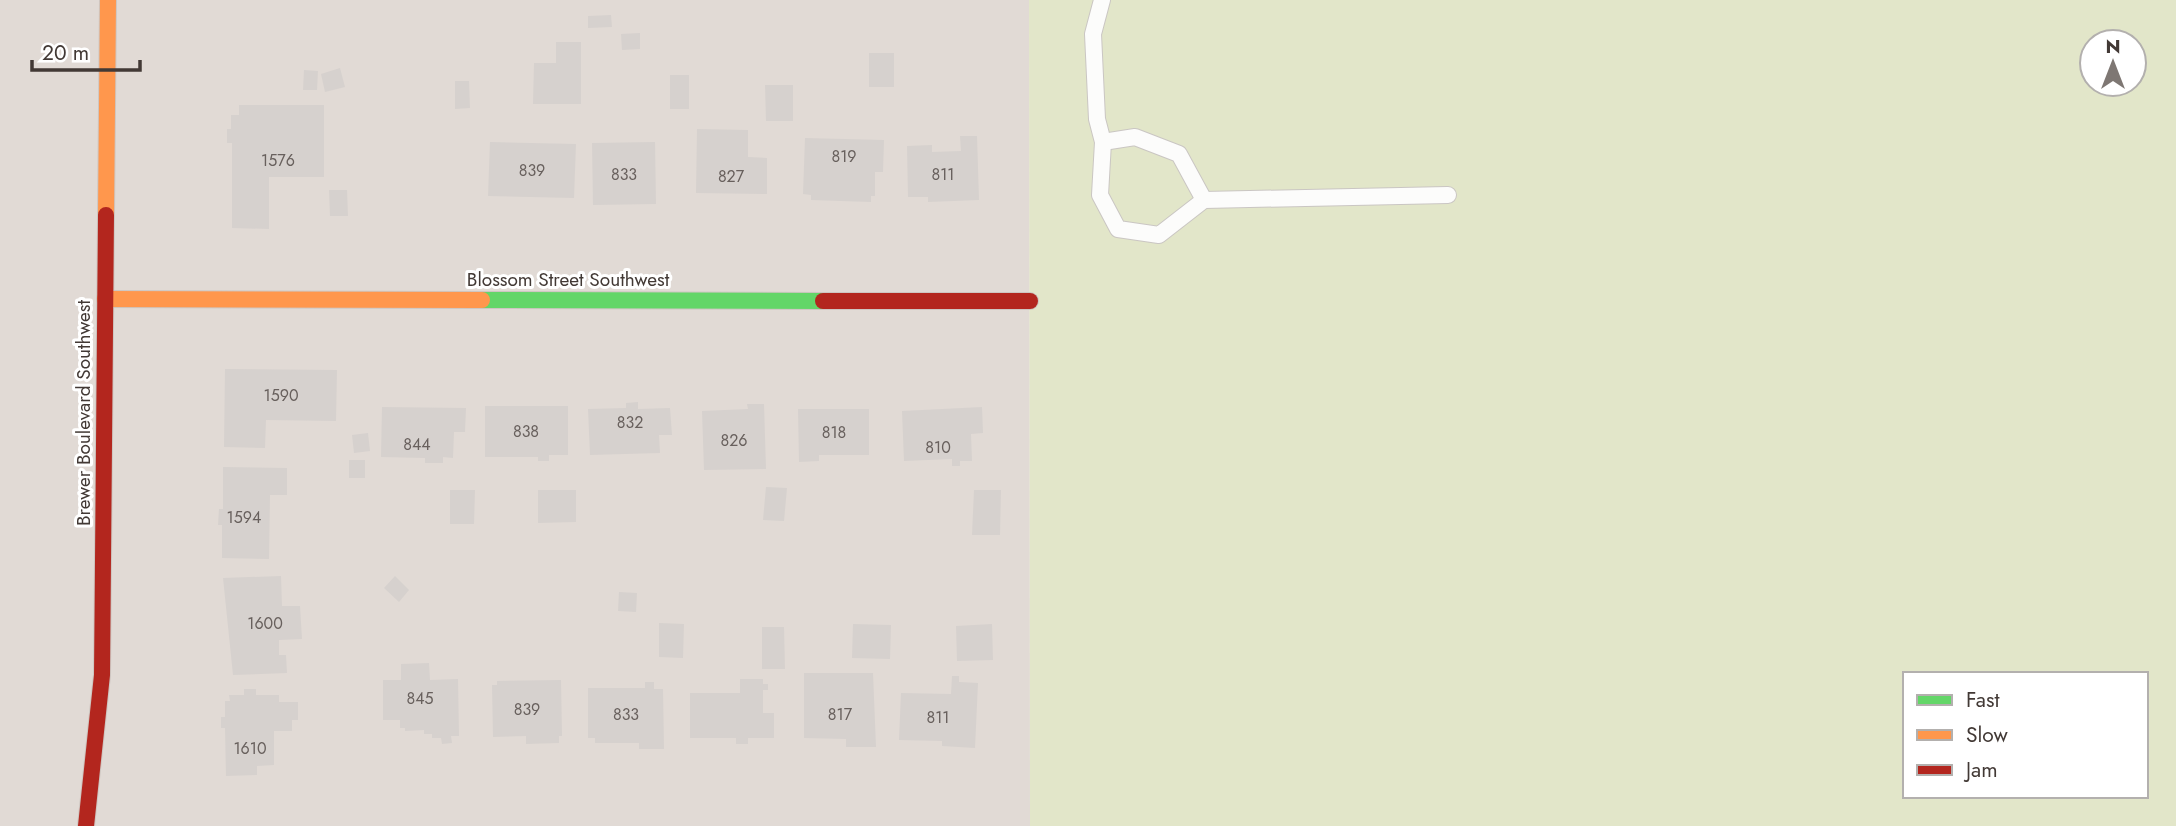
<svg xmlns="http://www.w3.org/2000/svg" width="2176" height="826" font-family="Jost,sans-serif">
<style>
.residential{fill:#e1dad5}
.green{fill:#e2e6c9;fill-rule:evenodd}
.building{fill:#d6d1ce}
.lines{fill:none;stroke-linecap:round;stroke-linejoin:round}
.lane-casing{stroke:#cac6c3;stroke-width:18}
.fast-casing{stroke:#cec6c1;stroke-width:18}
.slow-casing{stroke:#cec6c1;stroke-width:18}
.jam-casing{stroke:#cec6c1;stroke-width:18}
.lane{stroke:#fcfcfb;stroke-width:16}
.fast{stroke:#63d668;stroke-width:16}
.slow{stroke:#ff974d;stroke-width:16}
.jam{stroke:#b3261e;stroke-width:16}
.labels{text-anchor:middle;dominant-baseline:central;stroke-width:6;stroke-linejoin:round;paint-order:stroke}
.number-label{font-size:16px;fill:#68605d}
.street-label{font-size:19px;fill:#423935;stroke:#fff}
</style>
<rect width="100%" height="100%" fill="#eeeae7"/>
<polygon class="residential" points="0,0 1029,0 1030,826 0,826"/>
<path class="green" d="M1029,0H2176V826H1030ZM2092,42H2134V84H2092ZM1905,674H2146V796H1905Z"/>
<g class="building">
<polygon points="611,15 612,27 588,28 588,16"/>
<polygon points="640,33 640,49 622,50 621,34"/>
<polygon points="556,42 581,42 581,104 533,104 534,63 556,63"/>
<rect x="869" y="53" width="25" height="34"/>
<polygon points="340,68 345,87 325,92 321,74"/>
<polygon points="304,70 318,71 317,90 303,90"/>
<rect x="670" y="75" width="19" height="34"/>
<polygon points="455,81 469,81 470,108 455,109"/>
<polygon points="765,85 793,85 793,121 766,121"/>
<polygon points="239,105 324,105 324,177 269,177 269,229 232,228 232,143 227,143 227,129 231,129 231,115 239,115"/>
<polygon points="697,129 748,130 748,157 767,158 767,194 696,193"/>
<polygon points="960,136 977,136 979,200 928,202 928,197 908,197 907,146 932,145 932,152 961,151"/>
<polygon points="805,138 884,140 883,172 875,172 875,196 871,196 871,202 811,200 811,195 803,194"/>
<polygon points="490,142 576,144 574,198 488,196"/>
<polygon points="655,142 656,204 593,205 592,143"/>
<polygon points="329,190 347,190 348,216 330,216"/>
<polygon points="225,369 337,370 336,421 266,420 265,448 224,447"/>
<polygon points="638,402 638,409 670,408 672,435 659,435 660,453 590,455 588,409 626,408 626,403"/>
<polygon points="747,404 764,404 766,469 704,470 702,411 748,409"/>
<polygon points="485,406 568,406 568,455 549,455 549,461 538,461 538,457 485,457"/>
<polygon points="382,407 466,408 465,432 454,432 453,458 443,457 443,463 425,463 425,458 381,457"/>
<polygon points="982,407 983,433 971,434 972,461 960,461 960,466 952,466 952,459 904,461 902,411"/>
<polygon points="798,409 869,409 869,455 819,455 819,461 799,462"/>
<polygon points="368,433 370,451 354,453 352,435"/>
<rect x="349" y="460" width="16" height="18"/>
<polygon points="223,467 287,468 287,495 270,495 269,559 222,558 222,525 218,525 219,509 223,509"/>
<polygon points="766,487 787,488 784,521 763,520"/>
<polygon points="450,490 475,490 474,524 450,524"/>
<polygon points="538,490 576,490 576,522 538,523"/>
<polygon points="974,490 1001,490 1000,535 972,535"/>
<polygon points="281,576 282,606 300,606 302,639 279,640 279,655 286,655 287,673 233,675 223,578"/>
<polygon points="395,576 409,590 399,602 384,588"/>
<polygon points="619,592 637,593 636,612 618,611"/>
<polygon points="659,623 684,624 683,658 659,657"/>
<polygon points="853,624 891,625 890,659 852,658"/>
<polygon points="992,624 993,660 957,661 956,626"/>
<polygon points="762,627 784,627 785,669 762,669"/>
<polygon points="429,663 430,680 458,679 459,736 451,736 452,743 442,744 441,738 432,738 432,734 424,734 424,730 405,731 405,728 400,728 400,720 383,720 383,680 401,680 401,664"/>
<polygon points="804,673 873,673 876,747 846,747 846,739 804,738"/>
<polygon points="952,676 959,676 959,682 978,683 975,748 942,746 942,741 899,740 901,693 951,694"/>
<polygon points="740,679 763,679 763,684 768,684 768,690 763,690 763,713 774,713 774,738 748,738 748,744 736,744 736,738 690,738 690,693 740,693"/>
<polygon points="561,680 562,736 559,736 559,743 526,744 526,736 493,737 492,685 497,685 497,681"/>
<polygon points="645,682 654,682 654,689 663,689 664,749 639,749 639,743 595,743 595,738 588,738 588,688 645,688"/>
<polygon points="244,689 256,689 256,695 279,695 279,702 298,702 298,720 292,720 292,731 274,731 274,765 257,766 257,775 226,776 225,728 221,728 221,717 225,717 225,701 230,701 229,695 244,695"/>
</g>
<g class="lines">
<defs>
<g id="lane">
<polyline points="1102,0 1093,34 1097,119 1103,142 1100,195 1118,229 1159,235 1204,200 1448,195"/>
<polyline points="1103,142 1135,137 1179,154 1204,200"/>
</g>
<polyline id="fast" points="482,300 823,301"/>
<g id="slow">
<polyline points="106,215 108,0"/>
<polyline points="105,299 482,300"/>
</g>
<g id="jam">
<polyline points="823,301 1030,301"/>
<polyline points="86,826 102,675 106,215"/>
</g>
</defs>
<use href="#lane" class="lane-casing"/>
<use href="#fast" class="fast-casing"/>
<use href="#slow" class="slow-casing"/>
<use href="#jam" class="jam-casing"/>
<use href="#lane" class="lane"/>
<use href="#fast" class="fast"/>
<use href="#slow" class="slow"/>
<use href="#jam" class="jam"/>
</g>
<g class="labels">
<g class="number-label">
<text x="844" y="156">819</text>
<text x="278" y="160">1576</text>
<text x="532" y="170">839</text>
<text x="624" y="174">833</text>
<text x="943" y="174">811</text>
<text x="731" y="176">827</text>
<text x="281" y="395">1590</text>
<text x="630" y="422">832</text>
<text x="526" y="431">838</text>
<text x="834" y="432">818</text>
<text x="734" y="440">826</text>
<text x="417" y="444">844</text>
<text x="938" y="447">810</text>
<text x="244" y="517">1594</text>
<text x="265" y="623">1600</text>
<text x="420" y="698">845</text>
<text x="527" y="709">839</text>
<text x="626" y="714">833</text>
<text x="840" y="714">817</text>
<text x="938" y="717">811</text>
<text x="250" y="748">1610</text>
</g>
<g class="street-label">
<text x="568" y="279">Blossom Street Southwest</text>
<text transform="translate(83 413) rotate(-90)">Brewer Boulevard Southwest</text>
</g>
</g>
<rect x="1903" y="672" width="245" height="126" fill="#ffffff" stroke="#b3b0ae" stroke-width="2"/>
<rect x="1917" y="695" width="35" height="10" fill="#63d668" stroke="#b3b0ae" stroke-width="2"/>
<text x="1966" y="707" font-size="21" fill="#423935">Fast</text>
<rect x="1917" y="730" width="35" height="10" fill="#ff974d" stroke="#b3b0ae" stroke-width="2"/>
<text x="1966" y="742" font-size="21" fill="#423935">Slow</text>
<rect x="1917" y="765" width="35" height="10" fill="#b3261e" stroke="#b3b0ae" stroke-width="2"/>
<text x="1966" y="777" font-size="21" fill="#423935">Jam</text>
<g transform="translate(2113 63)"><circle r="33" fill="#ffffff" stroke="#b3b0ae" stroke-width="2"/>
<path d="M0-5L12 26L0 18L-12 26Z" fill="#7e7773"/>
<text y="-10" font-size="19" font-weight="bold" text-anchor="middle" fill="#423935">N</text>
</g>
<path d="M32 60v10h108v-10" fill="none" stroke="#423935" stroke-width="3.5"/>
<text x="42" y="60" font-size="21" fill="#423935" stroke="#ffffff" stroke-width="5" paint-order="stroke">20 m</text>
</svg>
